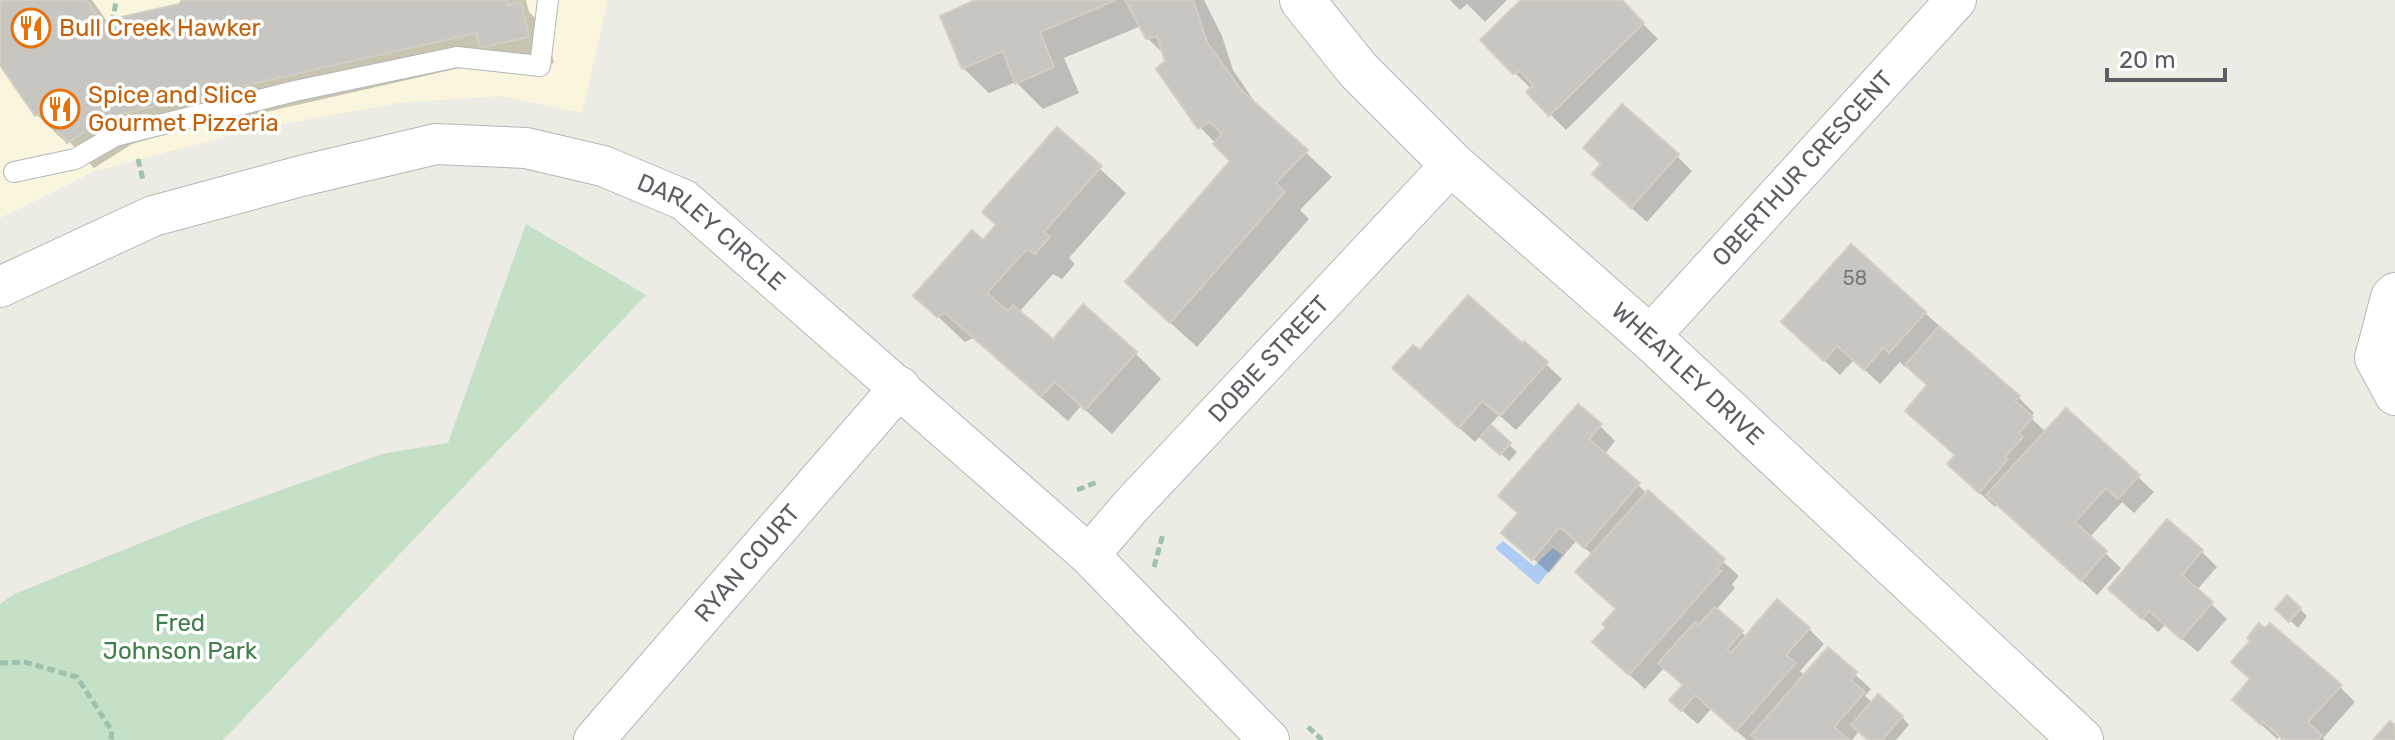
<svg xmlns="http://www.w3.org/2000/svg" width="2395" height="740" font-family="Rubik,sans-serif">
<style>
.commercial{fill:#f9f6dd}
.green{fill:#c4e1c8}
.water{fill:#aeccf3}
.shadow{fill:#0003}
.building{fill:#c8c6c1;stroke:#d1cec4;stroke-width:2}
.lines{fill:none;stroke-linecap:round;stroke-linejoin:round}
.lane-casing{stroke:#b5b6ba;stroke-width:22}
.street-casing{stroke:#b5b6ba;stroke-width:42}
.secondary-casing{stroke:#b3b5ba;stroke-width:46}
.path{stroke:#9ec1ad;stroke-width:5;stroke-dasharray:8 4;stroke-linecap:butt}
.lane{stroke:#fff;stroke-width:20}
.street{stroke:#fff;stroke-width:40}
.secondary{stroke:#fff;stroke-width:44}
.labels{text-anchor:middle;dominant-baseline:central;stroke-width:7;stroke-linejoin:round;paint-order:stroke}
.number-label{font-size:20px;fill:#77787a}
.food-label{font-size:24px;fill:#c56008;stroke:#fff;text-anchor:start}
.street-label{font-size:24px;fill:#5c5e63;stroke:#fff}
.park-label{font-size:24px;fill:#407e4b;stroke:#fff}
</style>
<rect width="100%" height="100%" fill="#edece4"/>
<polygon class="commercial" points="0,0 608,0 582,113 501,96 397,103 251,130 95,171 0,218"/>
<polygon class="green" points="526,224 646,295 223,740 0,740 0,604 14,594 203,518 382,454 448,443"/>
<polygon class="water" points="1503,541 1534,566 1553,548 1562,555 1538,585 1495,548"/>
<g class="shadow">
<polygon points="0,0 92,0 115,33 180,6 184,0 526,0 529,12 547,30 554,63 508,73 495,60 156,137 132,144 94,168 66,138 63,140 37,115 0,61"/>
<polygon points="980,0 1204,0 1222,36 1233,70 1261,111 1332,177 1300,210 1309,219 1197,347 1154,308 1233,161 1200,127 1166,56 1147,38 1141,26 1064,58 1079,93 1043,109 1016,82 989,93 963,68"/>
<polygon points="1450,0 1507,0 1485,22 1467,4 1460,10"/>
<polygon points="1524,0 1619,0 1658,39 1566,130 1528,92 1531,89 1483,40"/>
<polygon points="1058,130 1126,193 1069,258 1075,264 1062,279 1053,274 1019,312 1053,342 1135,353 1161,379 1112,434 1081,406 1068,421 973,338 965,342 916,296 983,243 999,225"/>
<polygon points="1677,156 1692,171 1647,222 1610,189"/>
<polygon points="1925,313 2019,398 2034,413 2030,417 2046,432 2138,477 2154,492 2134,513 2122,502 2089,538 2121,568 2097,595 1998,504 1995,507 1965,479 1929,386 1907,364 1905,367 1900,362 1880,384 1854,360 1840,375 1799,337"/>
<polygon points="1524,344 1562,379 1516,430 1499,415 1489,426 1517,452 1509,461 1481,435 1475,442 1410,384 1420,353 1522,346"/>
<polygon points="1600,426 1615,441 1604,455 1739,576 1732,584 1735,588 1716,610 1747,637 1809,629 1824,644 1800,671 1805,676 1828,650 1871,689 1865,696 1873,703 1902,717 1909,725 1896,740 1869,740 1859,731 1852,740 1747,740 1711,709 1698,724 1687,715 1672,700 1685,686 1665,667 1645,689 1610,657 1608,627 1618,610 1593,555 1576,541 1549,573 1504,533"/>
<polygon points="2201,551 2217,567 2197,590 2227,619 2198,652 2165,625 2158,632 2110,589"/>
<polygon points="2278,609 2300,609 2307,616 2298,628"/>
<polygon points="2340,687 2355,702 2323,738 2325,740 2284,740 2280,736 2277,739 2235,700"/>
</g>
<g class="building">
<polygon points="0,0 86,0 111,35 122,17 179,4 182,0 507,0 508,5 521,2 529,37 480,48 476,33 129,112 106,118 67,143 43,111 35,116 0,65"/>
<polygon points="975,0 1116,0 1040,32 1054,67 1015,84 1003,51 962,69 940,16"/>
<polygon points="1125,0 1193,0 1207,42 1241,90 1308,150 1276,183 1285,192 1170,323 1125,282 1230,161 1213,144 1222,134 1210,122 1198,129 1156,69 1165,61 1157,36 1146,39"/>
<polygon points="1521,0 1622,0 1644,23 1549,116 1526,92 1533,85 1520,71 1513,74 1480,40"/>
<polygon points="1622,104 1679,154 1631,208 1592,174 1601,164 1583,148"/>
<polygon points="1057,127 1102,166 1044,232 1050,237 1035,254 1026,250 987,293 1008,311 1013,305 1053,339 1083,304 1137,352 1085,410 1055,382 1041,397 945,313 937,317 913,296 972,230 983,240 996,225 982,212"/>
<polygon points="1851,244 1926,312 1889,353 1883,348 1864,370 1837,346 1824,361 1781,322"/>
<polygon points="1468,295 1522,343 1524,341 1548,362 1500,416 1482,401 1459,428 1392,368 1413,345 1420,350"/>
<polygon points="1939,326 2020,396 2015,401 2033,417 2019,433 2023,437 2005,457 2008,459 1979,493 1947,464 1955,455 1905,411 1927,385 1905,365"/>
<polygon points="1578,404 1602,424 1589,439 1640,483 1584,548 1560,527 1532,560 1501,533 1518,513 1498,496"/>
<polygon points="2066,408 2140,475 2118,499 2106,488 2075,522 2107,551 2081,581 1986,495"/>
<polygon points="1491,425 1511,443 1500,455 1480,437"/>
<polygon points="1648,490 1725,559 1717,568 1721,571 1629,675 1592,642 1606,627 1602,624 1616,609 1575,572"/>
<polygon points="2167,519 2203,550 2182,575 2213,602 2181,639 2149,611 2142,619 2108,589"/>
<polygon points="2287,595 2301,608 2289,622 2275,609"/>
<polygon points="1777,599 1810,628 1786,655 1796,663 1736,731 1695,695 1681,711 1669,700 1683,685 1658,663 1695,622 1698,625 1715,607 1743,631 1727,649 1731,653"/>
<polygon points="2259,623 2265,628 2270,623 2342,685 2308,722 2322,735 2318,740 2283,740 2263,722 2261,725 2232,700 2250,679 2231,662 2250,641 2247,638"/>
<polygon points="1828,647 1857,672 1851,680 1865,692 1834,727 1849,740 1757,740 1751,735"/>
<polygon points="1878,694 1903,716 1882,740 1868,740 1851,725"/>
<polygon points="2390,721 2395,725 2395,740 2373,740"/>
</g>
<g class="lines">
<defs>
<polyline id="lane" points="14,172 75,159 115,136 295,91 457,57 540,66 548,0"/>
<g id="street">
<path id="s1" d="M0,287L153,216L301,176L436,144L526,148L603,166L684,200L1089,555L1269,740"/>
<polyline points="2395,293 2391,297 2375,358 2395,395"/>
<path id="s2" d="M1649,337L1956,0"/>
<path id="s3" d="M1089,555L1131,506L1452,164"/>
<path id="s4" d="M594,740L900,387"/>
</g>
<g id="secondary">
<path id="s5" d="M1302,0L1358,70L1452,164L1649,337L2081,740"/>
</g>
</defs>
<use href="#lane" class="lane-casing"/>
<use href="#street" class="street-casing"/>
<use href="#secondary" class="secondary-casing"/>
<g class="path">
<polyline points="111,35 116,0"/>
<polyline points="138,159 143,180"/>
<polyline points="1077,490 1097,482"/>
<polyline points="1154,567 1163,534"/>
<polyline points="0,663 24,662 77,677 112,731 111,740"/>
<polyline points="1308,727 1322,740"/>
</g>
<use href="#lane" class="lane"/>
<use href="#street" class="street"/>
<use href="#secondary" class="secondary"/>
</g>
<defs>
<symbol id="restaurant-ring" viewBox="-11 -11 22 22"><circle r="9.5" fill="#fff" stroke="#e8710a" stroke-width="1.5"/><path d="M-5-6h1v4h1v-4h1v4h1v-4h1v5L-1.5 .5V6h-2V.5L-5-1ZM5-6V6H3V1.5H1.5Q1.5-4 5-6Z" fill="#e8710a"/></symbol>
</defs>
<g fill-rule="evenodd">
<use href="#restaurant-ring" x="9" y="6" width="44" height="44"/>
<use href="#restaurant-ring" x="38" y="87" width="44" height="44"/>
</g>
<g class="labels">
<g class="number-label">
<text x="1855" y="278">58</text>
</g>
<g class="food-label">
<text x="59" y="28">Bull Creek Hawker</text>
<text x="88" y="95">Spice and Slice<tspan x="88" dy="28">Gourmet Pizzeria</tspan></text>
</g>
<g class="street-label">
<text stroke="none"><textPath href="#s2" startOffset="228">OBERTHUR CRESCENT</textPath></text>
<text stroke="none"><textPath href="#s1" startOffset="758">DARLEY CIRCLE</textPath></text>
<text stroke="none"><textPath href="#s3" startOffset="266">DOBIE STREET</textPath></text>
<text stroke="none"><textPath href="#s5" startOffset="538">WHEATLEY DRIVE</textPath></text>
<text stroke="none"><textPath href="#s4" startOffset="234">RYAN COURT</textPath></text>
</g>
<g class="park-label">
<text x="180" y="623">Fred<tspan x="180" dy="28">Johnson Park</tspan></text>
</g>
</g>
<path d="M2107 68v12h118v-12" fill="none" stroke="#5c5e63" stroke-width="4"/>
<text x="2119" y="68" font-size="24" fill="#5c5e63" stroke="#ffffff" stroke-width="6" paint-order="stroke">20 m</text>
</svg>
